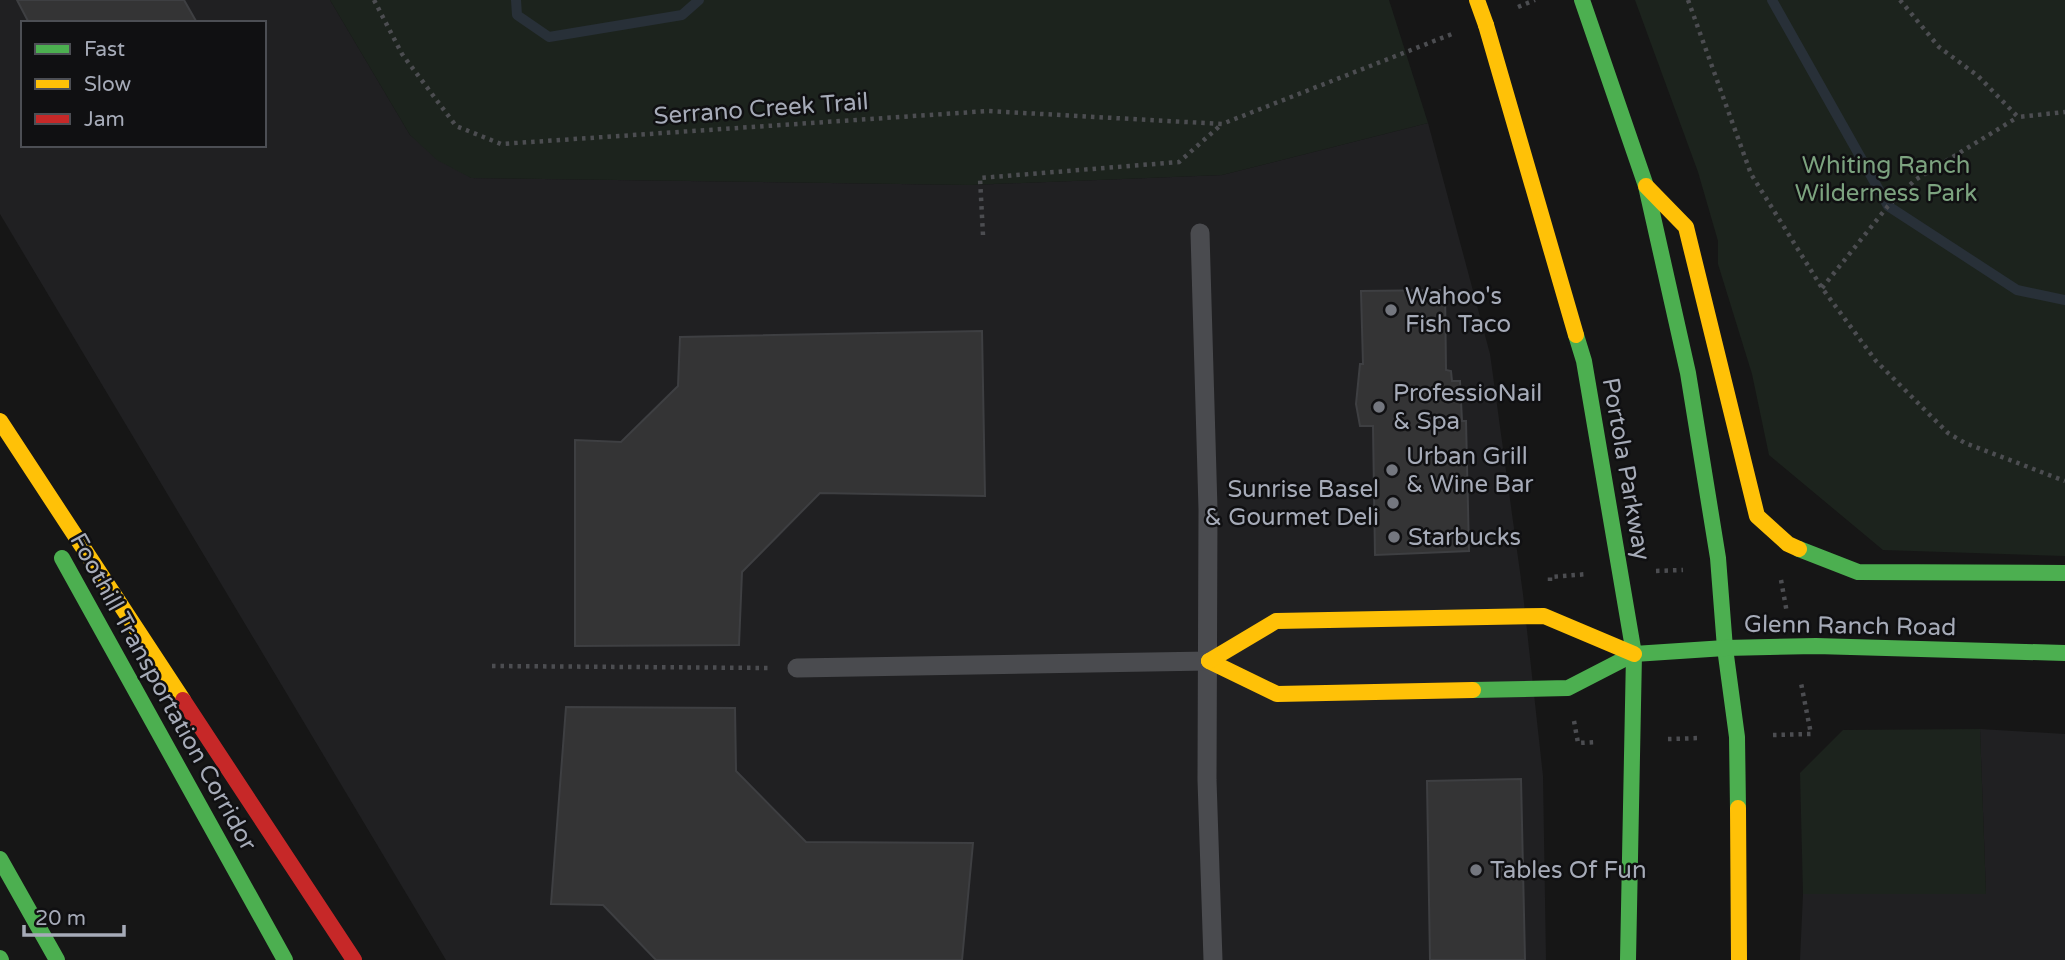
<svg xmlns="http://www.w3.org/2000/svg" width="2065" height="960" font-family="'Varela Round',sans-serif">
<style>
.built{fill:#202022;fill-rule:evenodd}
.green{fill:#1c231d}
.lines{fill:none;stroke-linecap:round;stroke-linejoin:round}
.stream{stroke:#283038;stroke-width:10}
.building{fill:#343435;stroke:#3e3f42;stroke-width:2}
.path{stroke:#4c4d51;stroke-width:4.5;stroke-dasharray:3.5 5;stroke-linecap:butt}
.lane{stroke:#4a4b4f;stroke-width:19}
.fast{stroke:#4caf50;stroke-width:16}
.slow{stroke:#ffc107;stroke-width:16}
.jam{stroke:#c62828;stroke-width:16}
.slow-bridge{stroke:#ffc107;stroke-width:16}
.poi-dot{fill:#74777f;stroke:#101012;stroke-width:2.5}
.labels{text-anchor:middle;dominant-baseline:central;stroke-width:5;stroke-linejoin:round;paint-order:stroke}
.street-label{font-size:24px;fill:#a6abb8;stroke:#101012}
.park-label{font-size:24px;fill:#7ca37f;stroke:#101012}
.poi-label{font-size:24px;fill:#a6abb8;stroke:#101012;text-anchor:start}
</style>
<rect width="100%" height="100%" fill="#161616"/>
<g class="built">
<path d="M0,0H330L410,135L471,178L969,185L1222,175L1428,123L1490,354L1523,594L1543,776L1546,960H446L0,214ZM23,23H264V145H23Z"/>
<polygon points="1980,729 2065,734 2065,960 1800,960 1803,894 1986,894"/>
</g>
<g class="green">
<polygon points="330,0 1389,0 1428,123 1222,175 969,185 471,178 437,160 410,135"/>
<polygon points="1635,0 2065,0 2065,556 1883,550 1769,455 1752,374 1718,264 1718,241 1698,172"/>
<polygon points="1980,729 1986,894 1803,894 1800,773 1843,730"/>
</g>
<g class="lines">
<g class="stream">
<polyline points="516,0 517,15 549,37 682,15 699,0"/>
<polyline points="1772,0 1888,206 2017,290 2065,300"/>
</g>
</g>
<g class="building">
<polygon points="17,0 184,0 196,21 29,23"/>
<polygon points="1445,290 1446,370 1451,371 1452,381 1460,381 1462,421 1466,421 1469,551 1375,555 1373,426 1360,426 1356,404 1360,364 1363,364 1361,291"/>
<polygon points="982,331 985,496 820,493 742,572 739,645 575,646 575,440 621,442 678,386 680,337"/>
<polygon points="566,707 735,708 736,771 806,842 973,843 962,960 656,960 603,905 551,904"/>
<polygon points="1521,779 1525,960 1430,960 1427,781"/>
</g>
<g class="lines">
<g class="path">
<polyline points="374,0 402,54 456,126 501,144 988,111 1222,124 1452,34"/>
<polyline points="1688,0 1751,174 1822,288 1876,361 1948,433 1965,443 2065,481"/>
<polyline points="1900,0 1939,47 1978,76 2018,117 2065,112"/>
<polyline points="1518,7 1535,0"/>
<polyline points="983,235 980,178 1179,162 1222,124"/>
<polyline points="1822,288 1888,206 1915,180 2018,117"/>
<polyline points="1656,571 1683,570"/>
<polyline points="1781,580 1787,613"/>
<polyline points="1550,581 1550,577 1588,574"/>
<polyline points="492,666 771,668"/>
<polyline points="1574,721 1578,743 1597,742"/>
<polyline points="1773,735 1811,734 1801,683"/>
<polyline points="1668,739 1701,738"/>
</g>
<g class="lane">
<polyline points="1200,233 1208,509 1207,780 1213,960"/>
<polyline points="797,668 1209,661"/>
</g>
<g class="fast">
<polyline points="1582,0 1646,186 1688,373 1718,558 1725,648 1737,737 1738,808"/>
<polyline points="1576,335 1584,361 1634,654 1628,960"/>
<polyline points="1799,549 1858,572 2065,573"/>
<polyline points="62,558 285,960"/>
<polyline points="1473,690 1568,688 1634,654 1725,648 1816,646 2065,653"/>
<polyline points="0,859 57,960"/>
<polyline points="0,958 1,960"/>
</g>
<g class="slow">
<polyline points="1486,25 1576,335"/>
<polyline points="1646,186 1686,227 1757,516 1788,544 1799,549"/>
<polyline points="0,421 183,700"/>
<polyline points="1209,661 1277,694 1473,690"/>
<polyline points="1209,661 1276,621 1544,616 1634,654"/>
<polyline points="1738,808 1739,960"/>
</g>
<polyline class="jam" points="183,700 354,960"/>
<polyline class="slow-bridge" points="1477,0 1486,25"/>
</g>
<g class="poi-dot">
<circle cx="1391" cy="310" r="7"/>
<circle cx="1379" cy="407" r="7"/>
<circle cx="1392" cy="470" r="7"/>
<circle cx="1393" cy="503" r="7"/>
<circle cx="1394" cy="537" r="7"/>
<circle cx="1476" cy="870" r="7"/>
</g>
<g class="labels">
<g class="street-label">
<text transform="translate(761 109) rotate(-4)">Serrano Creek Trail</text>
<text transform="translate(1626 469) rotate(80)">Portola Parkway</text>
<text transform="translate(1850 626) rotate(1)">Glenn Ranch Road</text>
<text transform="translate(163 692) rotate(61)">Foothill Transportation Corridor</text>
</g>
<g class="park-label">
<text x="1886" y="165">Whiting Ranch<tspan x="1886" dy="28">Wilderness Park</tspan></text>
</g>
<g class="poi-label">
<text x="1405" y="296">Wahoo's<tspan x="1405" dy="28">Fish Taco</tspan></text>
<text x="1393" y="393">ProfessioNail<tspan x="1393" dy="28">&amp; Spa</tspan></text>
<text x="1406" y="456">Urban Grill<tspan x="1406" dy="28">&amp; Wine Bar</tspan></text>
<text x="1379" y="489" text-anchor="end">Sunrise Basel<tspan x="1379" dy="28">&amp; Gourmet Deli</tspan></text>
<text x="1408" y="537">Starbucks</text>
<text x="1490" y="870">Tables Of Fun</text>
</g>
</g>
<rect x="21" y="21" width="245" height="126" fill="#101012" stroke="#4c4e54" stroke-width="2"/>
<rect x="35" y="44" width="35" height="10" fill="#4caf50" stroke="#4c4e54" stroke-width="2"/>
<text x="84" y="56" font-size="21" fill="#a6abb8">Fast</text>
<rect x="35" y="79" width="35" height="10" fill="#ffc107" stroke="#4c4e54" stroke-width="2"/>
<text x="84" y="91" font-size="21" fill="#a6abb8">Slow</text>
<rect x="35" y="114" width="35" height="10" fill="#c62828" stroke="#4c4e54" stroke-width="2"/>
<text x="84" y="126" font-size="21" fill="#a6abb8">Jam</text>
<path d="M24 925v10h100v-10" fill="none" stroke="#a6abb8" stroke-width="3.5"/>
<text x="35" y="925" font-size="21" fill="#a6abb8" stroke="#101012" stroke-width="5" paint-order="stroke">20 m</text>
</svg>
